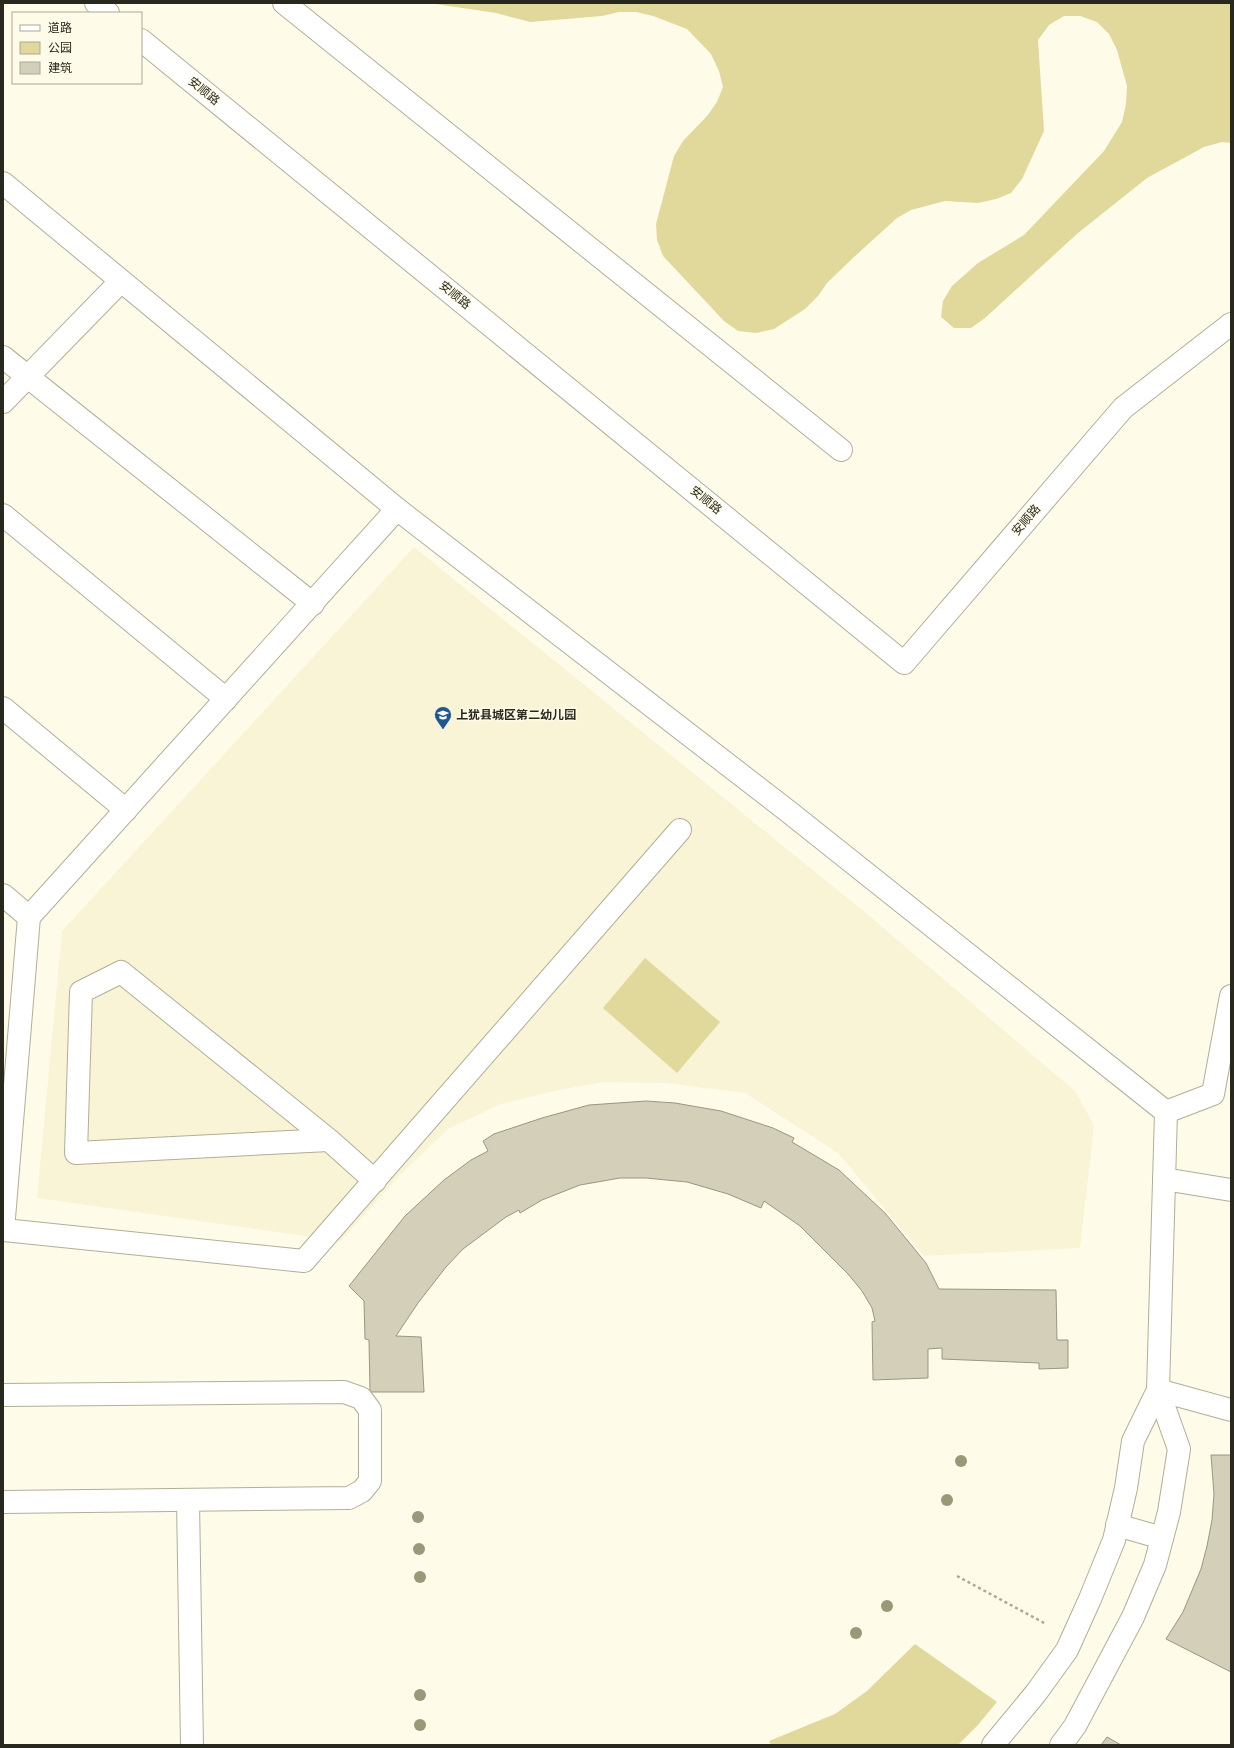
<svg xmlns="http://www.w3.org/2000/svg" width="1234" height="1748" font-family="Arial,'Noto Sans SC',sans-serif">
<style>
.built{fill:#f8f4d5}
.green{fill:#e1d89c}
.building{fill:#d3cfb9;stroke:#999681}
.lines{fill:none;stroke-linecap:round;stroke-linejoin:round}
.minor-casing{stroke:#b1ae98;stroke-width:24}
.path{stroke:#aba99a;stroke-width:2.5;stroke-dasharray:3 3;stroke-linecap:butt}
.minor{stroke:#fff;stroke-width:22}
.tree{fill:#9b9779}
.labels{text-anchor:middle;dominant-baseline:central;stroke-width:3;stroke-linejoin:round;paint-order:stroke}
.street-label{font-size:12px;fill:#29281f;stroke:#fefce9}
.poi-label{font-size:12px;font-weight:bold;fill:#29281f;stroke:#fefce9;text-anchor:start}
</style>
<rect width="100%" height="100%" fill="#fefce9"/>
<polygon class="built" points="414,547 866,913 1076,1092 1094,1126 1080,1248 924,1256 838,1153 745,1093 666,1083 603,1082 559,1090 501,1104 448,1129 399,1176 341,1241 37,1198 62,931"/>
<g class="green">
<polygon points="429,3 1231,3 1231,143 1222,142 1204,147 1147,178 1078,233 985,318 971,328 954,328 941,317 943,301 952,286 978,263 1024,235 1104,151 1122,122 1126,104 1127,86 1117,50 1109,34 1097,22 1080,16 1064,16 1049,25 1038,40 1044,131 1022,179 1011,193 996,199 978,203 945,201 911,210 897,218 854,257 827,283 818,296 805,309 774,329 756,333 738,331 724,321 663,256 657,240 656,224 674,156 683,141 707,116 717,102 723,87 719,71 711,54 687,29 653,16 636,12 619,12 602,16 530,22 496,13"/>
<polygon points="645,958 720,1022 677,1073 603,1008"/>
<polygon points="915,1644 997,1702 977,1726 958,1745 771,1745 769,1741 835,1714 867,1691"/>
</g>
<g class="building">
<polygon points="646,1101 675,1103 721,1111 773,1128 794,1138 792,1142 839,1170 885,1213 926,1263 939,1289 1056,1290 1057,1340 1068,1340 1068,1368 1039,1369 1039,1363 942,1359 942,1348 928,1349 928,1378 873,1380 872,1322 875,1321 872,1308 862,1291 848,1274 800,1226 764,1201 761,1208 728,1194 687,1182 646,1178 620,1178 580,1185 542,1200 520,1213 519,1210 506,1217 463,1249 446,1267 418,1303 396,1336 421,1337 424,1392 370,1392 369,1340 365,1339 364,1301 349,1286 405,1216 444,1180 471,1160 488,1151 483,1141 494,1134 542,1118 589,1105"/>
<polygon points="1211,1455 1231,1455 1231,1672 1166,1639 1183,1612 1201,1569 1207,1546 1212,1520 1214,1494"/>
<polygon points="1107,1737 1121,1745 1101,1745"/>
</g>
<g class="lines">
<defs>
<g id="minor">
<polyline points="96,3 108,13"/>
<polyline points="284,3 841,450"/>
<polyline points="141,40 904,663 1123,408 1231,324"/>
<polyline points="3,183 397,509"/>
<polyline points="3,357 313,604"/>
<polyline points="3,402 121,281"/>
<polyline points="3,515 226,699"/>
<polyline points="3,708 126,810"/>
<polyline points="3,895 29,917"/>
<polyline points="1166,1112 1213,1094 1231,996"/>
<polyline points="329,1140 121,972 81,992 76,1153 329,1140 375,1181"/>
<polyline points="1164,1179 1231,1190"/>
<polyline points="3,1230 29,917 397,509 789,812 1166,1112 1158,1390 1179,1449 1169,1512 1155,1565 1133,1617 1075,1726 1061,1745"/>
<polyline points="4,1230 304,1261 680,830"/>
<polyline points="1158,1390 1231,1410"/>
<polyline points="3,1395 344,1392 361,1398 370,1410 370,1481 362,1491 349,1498 3,1502"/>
<polyline points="188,1501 192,1745"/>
<polyline points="1117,1525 1162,1538"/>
<polyline points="993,1745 1036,1693 1067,1650 1090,1599 1114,1540 1126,1488 1133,1441 1158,1390"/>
</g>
</defs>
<use href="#minor" class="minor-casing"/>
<polyline class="path" points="957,1576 1046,1624"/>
<use href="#minor" class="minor"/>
</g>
<g class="tree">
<circle cx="961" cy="1461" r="6"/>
<circle cx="947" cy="1500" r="6"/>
<circle cx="418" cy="1517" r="6"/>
<circle cx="419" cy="1549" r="6"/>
<circle cx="420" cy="1577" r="6"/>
<circle cx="887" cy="1606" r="6"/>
<circle cx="856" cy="1633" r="6"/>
<circle cx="420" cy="1695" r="6"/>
<circle cx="420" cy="1725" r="6"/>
</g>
<defs>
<symbol id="school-pin" viewBox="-11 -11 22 30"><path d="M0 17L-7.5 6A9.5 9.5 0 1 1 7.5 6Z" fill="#1e588f" stroke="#fefce9"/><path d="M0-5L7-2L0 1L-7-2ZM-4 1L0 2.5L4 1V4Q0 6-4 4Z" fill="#fff"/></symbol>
</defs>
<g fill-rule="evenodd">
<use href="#school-pin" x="433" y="705" width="20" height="27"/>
</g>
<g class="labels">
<g class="street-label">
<text transform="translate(204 91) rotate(39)">安顺路</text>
<text transform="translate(455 295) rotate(39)">安顺路</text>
<text transform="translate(706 500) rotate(39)">安顺路</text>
<text transform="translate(1026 520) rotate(-49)">安顺路</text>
</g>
<g class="poi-label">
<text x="456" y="715">上犹县城区第二幼儿园</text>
</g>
</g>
<rect width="1234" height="1748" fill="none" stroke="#29281f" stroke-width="8"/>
<rect x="12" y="12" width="130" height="72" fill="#fefce9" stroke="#a9a798"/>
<rect x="20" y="25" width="20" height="6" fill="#ffffff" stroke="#a9a798"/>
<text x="48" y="32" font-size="12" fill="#29281f">道路</text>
<rect x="20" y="42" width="20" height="12" fill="#e1d89c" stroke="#a9a798"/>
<text x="48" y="52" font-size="12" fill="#29281f">公园</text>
<rect x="20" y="62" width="20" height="12" fill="#d3cfb9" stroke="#a9a798"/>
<text x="48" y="72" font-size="12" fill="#29281f">建筑</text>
</svg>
